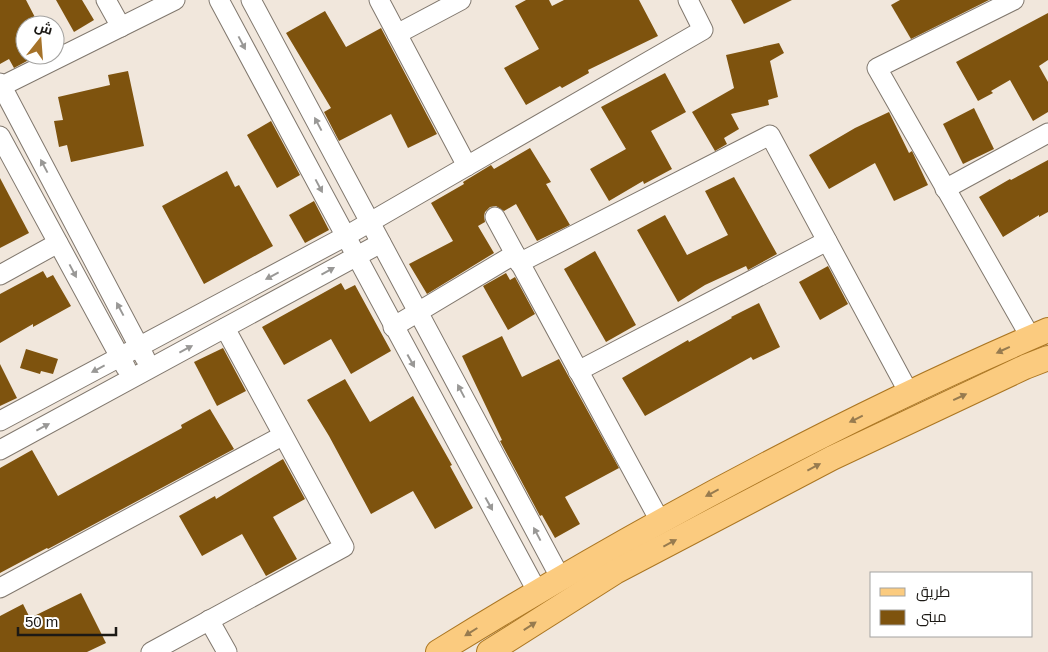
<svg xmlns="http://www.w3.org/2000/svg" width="1048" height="652" font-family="Arial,Cairo,sans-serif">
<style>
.building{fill:#7e530e}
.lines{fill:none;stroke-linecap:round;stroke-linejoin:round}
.minor-casing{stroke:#81786e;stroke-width:21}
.major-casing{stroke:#ab7622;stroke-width:26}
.minor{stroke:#fff;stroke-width:19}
.major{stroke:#fbcb7f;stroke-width:24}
.oneway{fill:#999896}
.oneway2{fill:#977b4f}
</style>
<rect width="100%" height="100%" fill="#f1e7dc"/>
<g class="building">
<polygon points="0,0 26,0 39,25 25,25 25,55 38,55 14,68 9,59 0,64"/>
<polygon points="56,0 82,0 94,20 74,32"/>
<polygon points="526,0 549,0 552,6 564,0 639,0 658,36 588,70 589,73 562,88 560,86 526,105 504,68 539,49 515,6"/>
<polygon points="731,0 792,0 744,24"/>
<polygon points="900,0 989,0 911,39 891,5"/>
<polygon points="325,11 346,47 381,28 437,134 408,148 391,114 339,141 324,112 331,108 286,33"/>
<polygon points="1048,13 1048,60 1039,66 1048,82 1048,112 1033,121 1010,80 991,91 993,93 978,101 956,62"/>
<polygon points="779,43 784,53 770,61 778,97 768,100 769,105 731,114 739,129 724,138 727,144 715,151 692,112 734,88 726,55"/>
<polygon points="128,71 144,146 71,162 67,145 59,147 54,121 63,120 58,97 110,85 108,75"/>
<polygon points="665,73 686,112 651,131 672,169 644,184 643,181 609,201 590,169 626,149 601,107"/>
<polygon points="974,108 994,149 963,164 943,124"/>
<polygon points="889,112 909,153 912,151 928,185 894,201 875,163 829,189 809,155 855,128"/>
<polygon points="271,121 300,175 277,188 247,135"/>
<polygon points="530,148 551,182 546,184 570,225 537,241 516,204 504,211 496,206 490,207 485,212 484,216 485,222 478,226 494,253 427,294 409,264 453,241 431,203 464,184 463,182 491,165 494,169"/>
<polygon points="1048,160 1048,212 1039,217 1039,215 1003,237 979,197 1010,179 1011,180"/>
<polygon points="227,171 235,187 239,185 273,246 204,284 162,206"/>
<polygon points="734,177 777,254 748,270 746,266 705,285 678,302 637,230 665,215 687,255 728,235 705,191"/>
<polygon points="0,178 29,233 0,248"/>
<polygon points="314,201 329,230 305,243 289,215"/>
<polygon points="595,251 636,325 606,342 564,269"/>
<polygon points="828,266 848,304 820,320 799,282"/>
<polygon points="43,271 47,278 53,275 71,306 33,327 33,324 0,343 0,294"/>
<polygon points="506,273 510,280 515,277 535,314 508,330 483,286"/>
<polygon points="341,283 345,290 355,285 391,351 351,374 331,339 284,365 262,327"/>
<polygon points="759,303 780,347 753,360 751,357 645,416 622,378 688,340 689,342 732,318 731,317"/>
<polygon points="502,336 522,377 559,359 619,468 565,497 580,524 555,538 542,515 540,516 500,441 502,440 462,356"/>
<polygon points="223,348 246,391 217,406 194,362"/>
<polygon points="26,349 58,359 53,374 41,371 40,374 20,368"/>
<polygon points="0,364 17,398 0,406"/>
<polygon points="345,379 370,422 413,396 452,465 450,466 473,508 435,529 413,491 371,514 329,436 307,400"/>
<polygon points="210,409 234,449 48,549 47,548 0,573 0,468 32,450 58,496 182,428 181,425"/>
<polygon points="283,459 305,499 273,517 297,559 266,576 242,534 202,556 179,516 215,496 216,499"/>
<polygon points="81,593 106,643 87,652 0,652 0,616 23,604 30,618"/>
</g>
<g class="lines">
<defs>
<g id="minor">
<polyline points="106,0 121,27"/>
<path d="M219,0C325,197 430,395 537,591"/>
<polyline points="251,0 560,577"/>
<polyline points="379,0 467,166 703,30 688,0"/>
<polyline points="1014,0 877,68 1031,338"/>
<polyline points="397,34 461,0"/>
<polyline points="0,83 145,358"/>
<polyline points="0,87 175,0"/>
<polyline points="0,136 126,368"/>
<polyline points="945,189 1048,133"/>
<polyline points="495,217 660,521"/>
<polyline points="519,263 770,135 909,393"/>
<polyline points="0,275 58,243"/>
<polyline points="393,327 515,254"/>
<polyline points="578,371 827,241"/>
<polyline points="0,421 346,236 467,166"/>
<polyline points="0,450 381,243"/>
<polyline points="0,588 282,436"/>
<polyline points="209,620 227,652"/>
<polyline points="151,652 344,547 225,328"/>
</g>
<g id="major">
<path d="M438,652C634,531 836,421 1048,330"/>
<polyline points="489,652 615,572 832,458 1025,367 1048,358"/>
</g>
</defs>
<use href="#minor" class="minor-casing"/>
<use href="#major" class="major-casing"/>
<use href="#minor" class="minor"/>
<use href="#major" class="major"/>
</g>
<defs><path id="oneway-solid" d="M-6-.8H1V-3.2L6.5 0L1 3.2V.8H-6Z" transform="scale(1.25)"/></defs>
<g class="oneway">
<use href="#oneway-solid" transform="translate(242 43) rotate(62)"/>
<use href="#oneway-solid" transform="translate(318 124) rotate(-118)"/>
<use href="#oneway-solid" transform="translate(44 166) rotate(-118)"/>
<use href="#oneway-solid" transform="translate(319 186) rotate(62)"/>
<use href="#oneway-solid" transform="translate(73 271) rotate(62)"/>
<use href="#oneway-solid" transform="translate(328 271) rotate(-29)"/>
<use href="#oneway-solid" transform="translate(272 276) rotate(152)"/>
<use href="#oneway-solid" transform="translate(120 309) rotate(-118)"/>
<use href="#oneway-solid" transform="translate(186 349) rotate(-28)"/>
<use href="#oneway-solid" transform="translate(411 361) rotate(61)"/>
<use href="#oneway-solid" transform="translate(98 369) rotate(152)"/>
<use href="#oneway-solid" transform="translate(461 391) rotate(-118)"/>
<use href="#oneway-solid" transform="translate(43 427) rotate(-28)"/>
<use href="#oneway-solid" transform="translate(489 504) rotate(61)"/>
<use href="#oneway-solid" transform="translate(537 534) rotate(-118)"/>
</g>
<g class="oneway2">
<use href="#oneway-solid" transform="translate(1003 350) rotate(155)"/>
<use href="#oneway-solid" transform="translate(960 397) rotate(-25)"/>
<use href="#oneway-solid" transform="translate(856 419) rotate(154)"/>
<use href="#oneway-solid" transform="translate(814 467) rotate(-28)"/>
<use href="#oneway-solid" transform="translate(712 493) rotate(152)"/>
<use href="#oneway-solid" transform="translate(670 543) rotate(-28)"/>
<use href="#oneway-solid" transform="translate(530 626) rotate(-33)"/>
<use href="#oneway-solid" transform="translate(471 632) rotate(148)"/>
</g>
<rect x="870" y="572" width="162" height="65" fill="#ffffff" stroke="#a4a3a1"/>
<rect x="880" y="588" width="25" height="8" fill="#fbcb7f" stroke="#a4a3a1"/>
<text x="916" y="597" font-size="15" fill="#1c1915">طريق</text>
<rect x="880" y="610" width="25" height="15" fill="#7e530e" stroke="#a4a3a1"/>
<text x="916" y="622" font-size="15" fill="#1c1915">مبنى</text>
<g transform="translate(40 40) rotate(17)"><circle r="24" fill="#ffffff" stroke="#a4a3a1"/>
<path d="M0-4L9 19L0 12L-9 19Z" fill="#a57229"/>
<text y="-8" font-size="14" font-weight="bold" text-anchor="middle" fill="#1c1915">ش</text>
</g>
<path d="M18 627v8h98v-8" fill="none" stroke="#1c1915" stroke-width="2.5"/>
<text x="25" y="627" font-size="15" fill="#1c1915" stroke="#ffffff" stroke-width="4" paint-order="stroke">50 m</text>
</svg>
